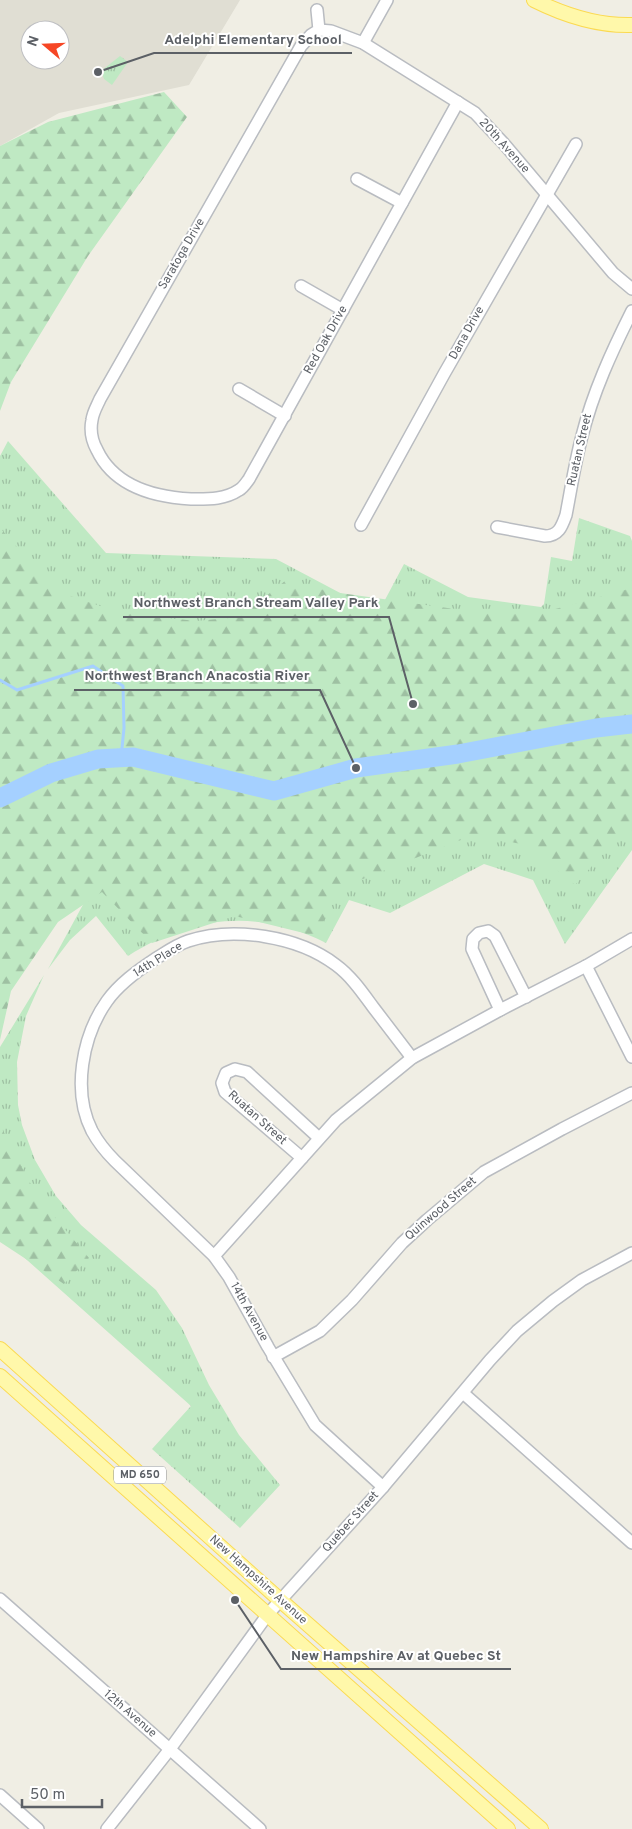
<svg xmlns="http://www.w3.org/2000/svg" width="632" height="1829" font-family="Overpass,sans-serif">
<style>
.education{fill:#e0ded3;fill-rule:evenodd}
.grass{fill:url(#grass-tufts)}
.forest{fill:url(#forest-firs)}
.lines{fill:none;stroke-linecap:round;stroke-linejoin:round}
.stream{stroke:#a5d0ff;stroke-width:3}
.river{stroke:#a5d0ff;stroke-width:19}
.minor-casing{stroke:#b9bcc1;stroke-width:14}
.major-casing{stroke:#fbda52;stroke-width:16}
.minor{stroke:#fff;stroke-width:11}
.major{stroke:#fff8aa;stroke-width:14}
.labels{text-anchor:middle;dominant-baseline:central;stroke-width:4;stroke-linejoin:round;paint-order:stroke}
.shield{fill:#fff;stroke:#8d9094;stroke-width:1}
.shield-label{font-size:11px;font-weight:bold;fill:#5c6066}
.street-label{font-size:12px;fill:#5c6066;stroke:#fff}
.leader{fill:none;stroke:#5c6066;stroke-width:2}
.callout-dot{fill:#5c6066;stroke:#fff;stroke-width:2}
.callout-label{font-size:14px;text-anchor:middle;font-weight:bold;fill:#5c6066;stroke:#fff;stroke-width:4;stroke-linejoin:round;paint-order:stroke}
</style>
<defs>
<pattern id="grass-tufts" width="24" height="20" patternUnits="userSpaceOnUse" patternTransform="scale(1.25)"><rect width="24" height="20" fill="#bfe9c3"/><path d="M3 7l-1-3M5 7V3M7 7l1-3M15 17l-1-3M17 17v-4M19 17l1-3" fill="none" stroke="#9ec0a2"/></pattern>
<pattern id="forest-firs" width="22" height="20" patternUnits="userSpaceOnUse" patternTransform="scale(1.25)"><rect width="22" height="20" fill="#bfe9c3"/><path d="M5 1l3.5 6h-7zM16 11l3.5 6h-7z" fill="#9ec0a2"/></pattern>
</defs>
<rect width="100%" height="100%" fill="#f0eee4"/>
<path class="education" d="M0,0H240L189,85L59,113L0,146ZM30,30H60V60H30Z"/>
<g class="grass">
<polygon points="120,56 128,62 112,85 104,79 101,71"/>
<path d="M8,441L106,553L276,559L378,613L404,564L468,597L541,607L544,604L551,557L572,561L579,518L630,536L632,541V850L565,944L533,880L484,864L390,913L349,900L326,943C258,908 191,916 128,956L96,916L70,940L48,969L154,774L0,656V456Z"/>
<polygon points="44,975 26,1016 17,1062 18,1105 22,1125 35,1160 56,1196 81,1225 156,1290 182,1328 209,1385 239,1435 280,1485 240,1528 152,1449 191,1406 0,1236 0,1047"/>
</g>
<g class="forest">
<polygon points="164,92 187,117 88,256 11,382 0,411 0,146 48,122"/>
<polygon points="0,524 2,530 56,591 121,613 196,621 240,617 285,581 333,592 476,612 537,614 632,588 632,821 575,885 525,845 476,834 340,888 316,936 235,916 152,943 102,892 58,922 11,991 0,1040"/>
<polygon points="0,1125 37,1196 89,1258 64,1284 0,1242"/>
</g>
<g class="lines">
<polyline class="stream" points="0,680 17,690 93,666 123,686 124,728 121,758"/>
<polyline class="river" points="0,798 51,773 98,759 133,757 274,791 356,768 458,754 596,728 632,724"/>
<defs>
<g id="minor">
<path d="M317,10L319,30L311,35L301,46L100,399C97,406 93,412 92,420C90,430 92,441 97,450C114,486 154,497 191,499C207,499 224,500 239,490C243,488 246,483 249,479L458,102"/>
<polyline points="319,30 331,31 363,43 475,113 505,145 613,273 632,289"/>
<polyline points="363,43 387,0"/>
<polyline points="357,179 402,203"/>
<polyline points="301,286 343,310"/>
<polyline points="239,389 285,416"/>
<polyline points="361,525 444,374 576,144"/>
<path d="M497,527L545,536C559,536 562,526 566,515C571,489 575,462 582,436C593,392 612,351 632,311"/>
<polyline points="586,966 632,1057"/>
<polyline points="500,1010 472,949 473,939 479,933 488,931 495,936 526,997"/>
<polyline points="302,1158 225,1092 222,1083 226,1073 235,1069 247,1072 319,1138"/>
<polyline points="214,1256 336,1120 412,1058 500,1010 586,966 632,939"/>
<polyline points="273,1357 320,1331 352,1300 402,1243 427,1220 484,1172 562,1129 632,1093"/>
<polyline points="463,1393 632,1543"/>
<path d="M383,1487L315,1425L268,1347L229,1277L214,1256L115,1161C106,1152 98,1142 92,1131C72,1092 82,1036 107,1001C119,984 137,971 155,959C165,953 176,945 188,941C233,926 298,936 336,965C351,976 362,992 373,1007C386,1024 399,1041 412,1058"/>
<polyline points="0,1599 260,1829"/>
<polyline points="0,1795 38,1829"/>
<polyline points="107,1829 170,1749 268,1614 383,1487 490,1360 517,1331 553,1301 582,1280 632,1253"/>
</g>
<g id="major">
<path d="M534,0C564,15 598,26 632,25"/>
<polyline points="0,1349 280,1600 541,1829"/>
<polyline points="0,1376 508,1829"/>
</g>
</defs>
<use href="#minor" class="minor-casing"/>
<use href="#major" class="major-casing"/>
<use href="#minor" class="minor"/>
<use href="#major" class="major"/>
</g>
<g class="labels">
<rect class="shield" x="114" y="1466.5" width="52" height="17" rx="4"/>
<g class="shield-label">
<text x="140" y="1475">MD 650</text>
</g>
<g class="street-label">
<text transform="translate(504 146) rotate(48)">20th Avenue</text>
<text transform="translate(182 254) rotate(-60)">Saratoga Drive</text>
<text transform="translate(467 333) rotate(-61)">Dana Drive</text>
<text transform="translate(326 340) rotate(-61)">Red Oak Drive</text>
<text transform="translate(580 450) rotate(-77)">Ruatan Street</text>
<text transform="translate(158 960) rotate(-32)">14th Place</text>
<text transform="translate(257 1118) rotate(42)">Ruatan Street</text>
<text transform="translate(441 1209) rotate(-41)">Quinwood Street</text>
<text transform="translate(249 1312) rotate(61)">14th Avenue</text>
<text transform="translate(351 1522) rotate(-48)">Quebec Street</text>
<text transform="translate(258 1580) rotate(42)">New Hampshire Avenue</text>
<text transform="translate(130 1714) rotate(41)">12th Avenue</text>
</g>
</g>
<path class="leader" d="M98 72L154 53H352M413 704L389 617H123M356 768L320 690H74M235 1600L281 1669H511"/>
<g class="callout-dot">
<circle cx="98" cy="72" r="5"/>
<circle cx="413" cy="704" r="5"/>
<circle cx="356" cy="768" r="5"/>
<circle cx="235" cy="1600" r="5"/>
</g>
<g class="callout-label">
<text x="253" y="44">Adelphi Elementary School</text>
<text x="256" y="607">Northwest Branch Stream Valley Park</text>
<text x="197" y="680">Northwest Branch Anacostia River</text>
<text x="396" y="1660">New Hampshire Av at Quebec St</text>
</g>
<g transform="translate(45 45) rotate(289)"><circle r="24" fill="#ffffff" stroke="#bebfc2"/>
<path d="M0-4L9 19L0 12L-9 19Z" fill="#f64625"/>
<text y="-8" font-size="14" font-weight="bold" text-anchor="middle" fill="#5c6066">N</text>
</g>
<path d="M22 1799v8h80v-8" fill="none" stroke="#5c6066" stroke-width="2.5"/>
<text x="30" y="1799" font-size="15" fill="#5c6066" stroke="#ffffff" stroke-width="4" paint-order="stroke">50 m</text>
</svg>
